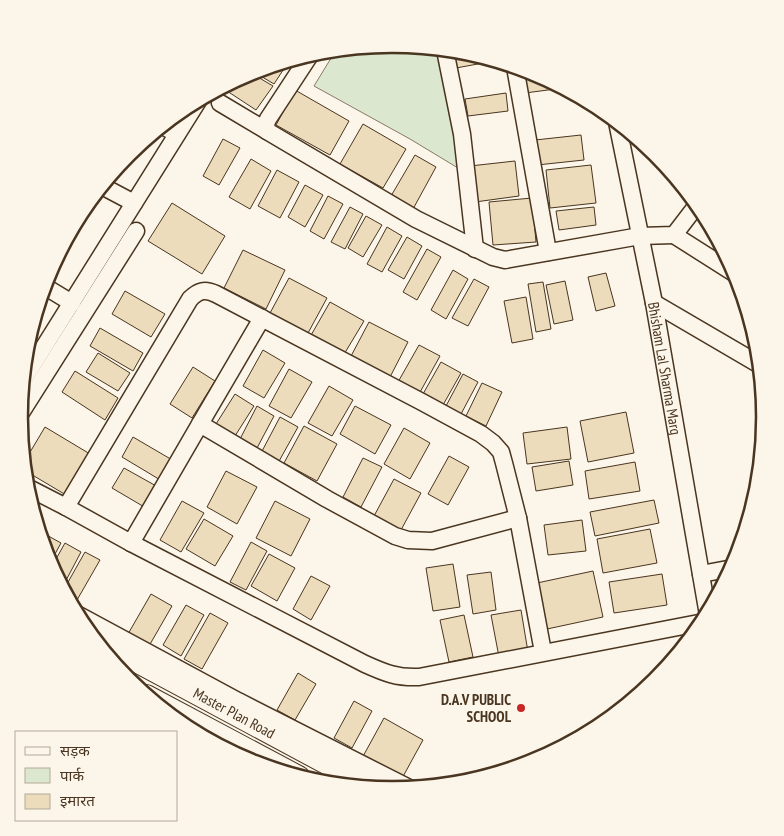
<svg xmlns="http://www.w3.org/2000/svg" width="784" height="836" font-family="'PT Sans Narrow','Noto Sans Devanagari',sans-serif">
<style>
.green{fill:#dce7d0;stroke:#887966}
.building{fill:#ecdcbc;stroke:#4a3520}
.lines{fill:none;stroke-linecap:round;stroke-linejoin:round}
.minor-casing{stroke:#4a3520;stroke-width:19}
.secondary-casing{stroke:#4a3520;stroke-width:26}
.minor{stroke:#fbf6e9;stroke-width:16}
.secondary{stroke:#fbf6e9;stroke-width:24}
.poi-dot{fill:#c62828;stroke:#fbf6e9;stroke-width:2}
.labels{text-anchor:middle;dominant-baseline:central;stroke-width:4;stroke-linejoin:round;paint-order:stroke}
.street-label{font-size:15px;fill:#4a3520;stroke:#fbf6e9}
.poi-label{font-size:15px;font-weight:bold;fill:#4a3520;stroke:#fbf6e9;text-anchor:end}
.rim{fill:none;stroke:#4a3520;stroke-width:2.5}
</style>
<rect width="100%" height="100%" fill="#fbf6e9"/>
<polygon class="green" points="392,45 439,49 451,106 458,168 410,139 314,86 336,50"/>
<g class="building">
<polygon points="452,51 465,52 494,61 456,68"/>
<polygon points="280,64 285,67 274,84 254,72"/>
<polygon points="251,73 273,86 256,110 227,91 234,81"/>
<polygon points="533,73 535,73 563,88 525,93 523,74"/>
<polygon points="295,90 349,121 330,155 276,125"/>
<polygon points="506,93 508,111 468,116 465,99"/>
<polygon points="363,124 406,149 383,188 340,164"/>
<polygon points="581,135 584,160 537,165 535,140"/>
<polygon points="223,139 240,148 219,185 203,176"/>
<polygon points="415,155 436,167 413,209 391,196"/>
<polygon points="251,159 271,171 250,209 229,197"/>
<polygon points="515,161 519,196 475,202 470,166"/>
<polygon points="591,165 596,203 550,208 546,170"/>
<polygon points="277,170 299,182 280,218 258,206"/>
<polygon points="305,185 323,195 305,227 288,217"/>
<polygon points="328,196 343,204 324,239 310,231"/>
<polygon points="532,198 536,242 493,245 489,202"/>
<polygon points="172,203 225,236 202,274 148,241"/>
<polygon points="350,207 363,214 345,249 331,242"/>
<polygon points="594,207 596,225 559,230 556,211"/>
<polygon points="366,216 382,225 363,257 348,248"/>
<polygon points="387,227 402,236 382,272 367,264"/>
<polygon points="407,237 422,246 404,279 388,270"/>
<polygon points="427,249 441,257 417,300 403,292"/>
<polygon points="243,250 285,270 266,309 224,288"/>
<polygon points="453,270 468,279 446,319 431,310"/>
<polygon points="606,273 615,306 596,311 588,277"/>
<polygon points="289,278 327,298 308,333 270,313"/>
<polygon points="474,279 489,287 468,326 452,318"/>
<polygon points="565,281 573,320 554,324 546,285"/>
<polygon points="543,282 551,329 536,332 528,284"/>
<polygon points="125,291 165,314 151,337 112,314"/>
<polygon points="526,297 533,339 512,343 504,301"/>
<polygon points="330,302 364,321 343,356 310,337"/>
<polygon points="369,322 408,342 389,379 350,358"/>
<polygon points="100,328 143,353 133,371 90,346"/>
<polygon points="419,345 440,356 419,394 398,382"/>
<polygon points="263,350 285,363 264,398 243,386"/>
<polygon points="98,353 130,373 118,391 86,372"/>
<polygon points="441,362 461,373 443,405 423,394"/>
<polygon points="193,367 215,381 192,418 170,404"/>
<polygon points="289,369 312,382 291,418 269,406"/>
<polygon points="75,371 118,398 105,420 62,392"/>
<polygon points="463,374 478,382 461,414 446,406"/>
<polygon points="482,383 502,392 486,426 466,416"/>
<polygon points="329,386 353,400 332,436 308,423"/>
<polygon points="235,394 254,406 235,436 216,424"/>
<polygon points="257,406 274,416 257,448 240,439"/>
<polygon points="355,406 391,425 375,454 340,434"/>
<polygon points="626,412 634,453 588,462 580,421"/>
<polygon points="280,417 298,427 278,463 261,453"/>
<polygon points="304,426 337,444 317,481 284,463"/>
<polygon points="45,427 90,454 66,495 24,470 23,464"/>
<polygon points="567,427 571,459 527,464 523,433"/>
<polygon points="404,428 430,443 410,479 384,464"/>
<polygon points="133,437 174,461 162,481 122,457"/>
<polygon points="449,456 469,467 448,505 428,494"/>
<polygon points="363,458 382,467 361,507 343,497"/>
<polygon points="569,461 573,485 536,491 532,467"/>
<polygon points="635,462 640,491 589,499 585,471"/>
<polygon points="124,468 158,487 146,508 112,488"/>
<polygon points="226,471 257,487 237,524 207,507"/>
<polygon points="394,479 421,493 401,530 374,516"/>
<polygon points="654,500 659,523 595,536 590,512"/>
<polygon points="182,501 204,513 181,552 160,540"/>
<polygon points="275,501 310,519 291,556 256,538"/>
<polygon points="204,519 233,536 215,566 186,549"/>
<polygon points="582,520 586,551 548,555 544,525"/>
<polygon points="650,529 657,563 603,573 597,539"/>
<polygon points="43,533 61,543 49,565 40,537"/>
<polygon points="251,542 267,551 246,590 230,582"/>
<polygon points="65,543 81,552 62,588 51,568"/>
<polygon points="85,552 100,560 77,600 65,593 63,591"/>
<polygon points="269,554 295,568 277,601 251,586"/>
<polygon points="453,564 460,607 433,611 426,568"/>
<polygon points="593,571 603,617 547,629 537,583"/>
<polygon points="491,572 496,610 473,614 467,575"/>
<polygon points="662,574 667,605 614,613 609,582"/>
<polygon points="311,576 330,586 311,620 293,609"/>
<polygon points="151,594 172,606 149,646 128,634"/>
<polygon points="186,605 204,615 181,656 163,645"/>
<polygon points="521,610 528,652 499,657 491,615"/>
<polygon points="210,613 228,623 202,669 184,659"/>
<polygon points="464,615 473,657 449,662 440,620"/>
<polygon points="298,673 316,684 295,720 277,710"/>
<polygon points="354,701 372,711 352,748 334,738"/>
<polygon points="384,718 423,740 400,782 361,760"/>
</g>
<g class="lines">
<defs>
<g id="minor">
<polyline points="445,50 462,134 475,249"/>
<polyline points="310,55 268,119 266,124 267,131 416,219 493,257 505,260 640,236 674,235 697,205"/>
<polyline points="515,67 548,252"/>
<polyline points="220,103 267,131"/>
<path id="s1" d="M617,122L654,303L708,615"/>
<polyline points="163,126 177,134"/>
<polyline points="102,186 134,203"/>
<polyline points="674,235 737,275"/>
<polyline points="44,286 72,303"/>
<polyline points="654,303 760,365"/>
<polyline points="22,382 198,101"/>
<polyline points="19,416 136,231"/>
<polyline points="200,424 262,318"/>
<polyline points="25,486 66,507"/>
<polyline points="131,543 200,424 327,499 395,536 408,540 432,541 518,518"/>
<polyline points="701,574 733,568"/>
<polyline points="75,613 238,701 411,789"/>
<path d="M543,652L518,518L504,463L501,452L493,443L481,434L422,402L216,294C205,289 199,290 190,299L66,507L131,543L365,664C385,673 397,678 419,677L704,622"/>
</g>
<g id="secondary">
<path id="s2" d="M90,635L379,790"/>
<polyline points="146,697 298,778"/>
</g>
</defs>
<use href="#minor" class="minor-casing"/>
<use href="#secondary" class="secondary-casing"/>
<use href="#minor" class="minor"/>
<use href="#secondary" class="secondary"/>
</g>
<circle class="poi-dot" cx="521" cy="708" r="5"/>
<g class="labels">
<g class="street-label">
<text stroke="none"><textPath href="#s1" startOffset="251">Bhisham Lal Sharma Marg</textPath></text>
<text stroke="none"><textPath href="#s2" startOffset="164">Master Plan Road</textPath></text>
</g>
<g class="poi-label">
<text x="511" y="699">D.A.V PUBLIC<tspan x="511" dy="17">SCHOOL</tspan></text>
</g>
</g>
<path d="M0 0H784V836H0ZM28 417a364 364 0 1 1 728 0a364 364 0 1 1-728 0Z" fill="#fbf6e9" fill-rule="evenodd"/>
<path class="rim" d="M28 417a364 364 0 1 1 728 0a364 364 0 1 1-728 0Z"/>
<rect x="15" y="731" width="162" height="90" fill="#fbf6e9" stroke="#b4a999"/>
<rect x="25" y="747" width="25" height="8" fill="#fbf6e9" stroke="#b4a999"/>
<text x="60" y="756" font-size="15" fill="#4a3520">सड़क</text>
<rect x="25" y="768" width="25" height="15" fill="#dce7d0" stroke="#b4a999"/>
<text x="60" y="781" font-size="15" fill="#4a3520">पार्क</text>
<rect x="25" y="794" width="25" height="15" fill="#ecdcbc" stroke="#b4a999"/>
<text x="60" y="806" font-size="15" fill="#4a3520">इमारत</text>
</svg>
